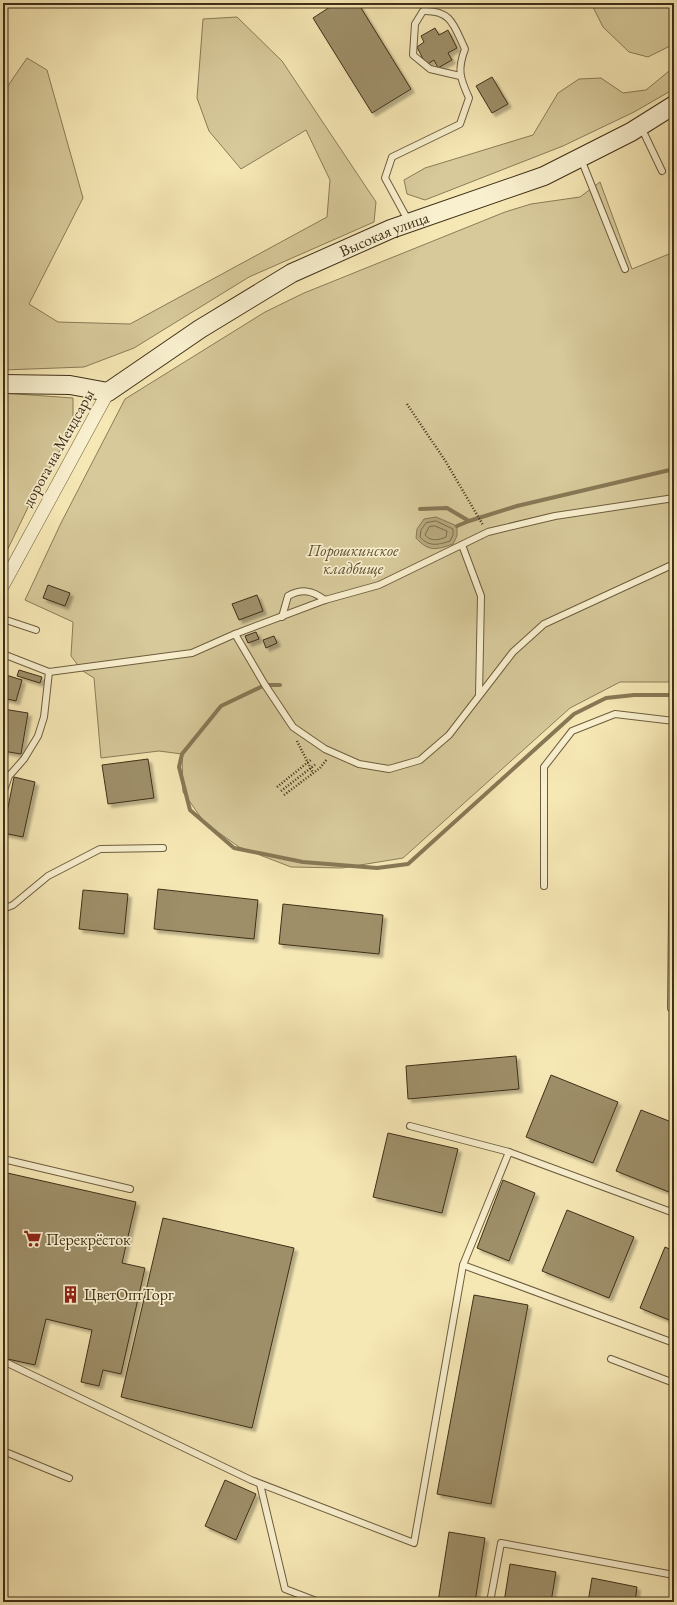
<svg xmlns="http://www.w3.org/2000/svg" width="677" height="1605" font-family="'EB Garamond',serif">
<style>
.green{fill:#d7c99a;stroke:#8b7c58}
.water{fill:#b8a97f;stroke:#887855}
.lines{fill:none;stroke-linecap:round;stroke-linejoin:round}
.shore{stroke:#7c6c4b;stroke-width:1}
.stream{stroke:#887855;stroke-width:4}
.building{fill:#9e8f69;stroke:#3f2f17;filter:url(#shadow)}
.lane-casing{stroke:#6d5d3e;stroke-width:8}
.street-casing{stroke:#6d5d3e;stroke-width:14}
.secondary-casing{stroke:#3f2f17;stroke-width:20}
.path{stroke:#3f2f17;stroke-width:2.5;stroke-dasharray:1 2;stroke-linecap:butt}
.lane{stroke:#f9f0cf;stroke-width:6}
.street{stroke:#f9f0cf;stroke-width:13}
.secondary{stroke:#f9f0cf;stroke-width:18}
.labels{text-anchor:middle;dominant-baseline:central;stroke-width:3.5;stroke-linejoin:round;paint-order:stroke}
.street-label{font-size:16px;fill:#3f2f17;stroke:#f9f0cf}
.park-label{font-size:16px;font-style:italic;fill:#5d4e31;stroke:#f9f0cf}
.poi-label{font-size:16px;fill:#3f2f17;stroke:#f9f0cf;text-anchor:start}
</style>
<defs>
<filter id="shadow"><feDropShadow dx="3.5" dy="3.5" stdDeviation="1" flood-color="#0004"/></filter>
</defs>
<rect width="100%" height="100%" fill="#f6e8b5"/>
<filter id="stains"><feTurbulence type="fractalNoise" baseFrequency=".005" numOctaves="4"/><feColorMatrix values="0 0 0 0 .2 0 0 0 0 .09 0 0 0 0 .02 0 0 0 .5 -.17"/></filter>
<radialGradient id="worn" r=".72"><stop offset=".6" stop-color="#630" stop-opacity="0"/><stop offset="1" stop-color="#630" stop-opacity=".3"/></radialGradient>
<g class="green">
<polygon points="591,3 674,3 674,44 648,57 629,52 603,27"/>
<polygon points="237,17 282,61 376,202 374,222 249,277 134,348 84,367 3,370 3,93 27,58 47,70 83,198 29,304 58,322 130,324 327,217 330,180 306,130 241,169 209,131 197,98 203,19"/>
<polygon points="674,67 674,89 634,112 563,146 425,200 407,194 404,180 425,168 533,135 558,93 579,79 601,78 623,93 646,90"/>
<polygon points="600,182 632,269 674,252 674,682 620,682 570,708 403,858 342,868 291,867 239,847 204,822 183,792 182,754 159,751 101,758 94,678 78,668 77,664 71,656 73,622 25,600 61,523 125,399 265,312 304,293 505,212 531,204 580,197"/>
<polygon points="3,393 73,398 73,428 33,497 3,559"/>
</g>
<path class="water" d="M436,517L457,526V536L453,544C436,550 429,552 416,538L417,529L424,519Z"/>
<g class="lines">
<g class="shore">
<path d="M436,521L453,529V535L450,541C438,545 429,547 420,537L421,530L426,523Z"/>
<path d="M435,526L447,531L446,537C439,540 431,542 425,535L429,527Z"/>
</g>
<g class="stream">
<polyline points="420,509 447,508 469,521 517,506 674,469"/>
<polyline points="457,526 469,521"/>
<polyline points="280,685 265,685 221,706 182,754 179,767 190,810 234,848 303,862 377,868 408,864 574,714 606,698 634,695 674,695"/>
</g>
</g>
<g class="building">
<polygon points="336,3 358,3 411,89 372,113 313,18"/>
<polygon points="435,28 439,35 448,30 457,48 448,53 452,60 438,68 434,60 426,65 417,47 424,42 421,36"/>
<polygon points="492,77 508,104 492,113 476,86"/>
<polygon points="48,585 70,593 65,606 43,598"/>
<polygon points="257,595 263,611 239,620 232,604"/>
<polygon points="256,632 259,639 248,643 245,636"/>
<polygon points="274,636 277,643 266,648 263,640"/>
<polygon points="19,670 42,677 40,683 17,676"/>
<polygon points="3,674 22,680 16,701 3,698"/>
<polygon points="3,709 28,713 21,754 3,751"/>
<polygon points="148,759 154,798 108,804 102,765"/>
<polygon points="14,777 35,782 23,837 3,833"/>
<polygon points="158,889 258,900 254,939 154,929"/>
<polygon points="83,890 128,894 124,934 79,929"/>
<polygon points="283,904 383,915 379,954 279,944"/>
<polygon points="516,1056 519,1089 408,1099 406,1066"/>
<polygon points="551,1075 618,1102 593,1163 526,1137"/>
<polygon points="641,1110 674,1123 674,1194 616,1171"/>
<polygon points="388,1133 458,1149 442,1213 373,1197"/>
<polygon points="3,1172 136,1202 122,1263 145,1268 121,1374 103,1370 99,1386 81,1382 92,1330 46,1319 35,1365 3,1358"/>
<polygon points="503,1180 535,1193 509,1261 477,1248"/>
<polygon points="567,1210 634,1237 609,1298 542,1271"/>
<polygon points="163,1218 294,1248 252,1428 121,1397"/>
<polygon points="665,1247 674,1251 674,1322 640,1308"/>
<polygon points="474,1295 528,1305 491,1504 437,1494"/>
<polygon points="225,1480 256,1494 236,1540 205,1526"/>
<polygon points="449,1532 485,1538 475,1602 438,1602"/>
<polygon points="510,1564 556,1572 551,1602 504,1602"/>
<polygon points="592,1578 637,1587 635,1602 588,1602"/>
</g>
<g class="lines">
<defs>
<g id="lane">
<polyline points="641,127 662,171"/>
<polyline points="581,159 625,269"/>
<path d="M409,222L385,178L392,157L460,124L469,98C460,78 457,70 465,49C454,26 452,10 423,11L415,24L413,55L430,69L460,76"/>
<polyline points="462,545 481,596 479,695"/>
<path d="M282,617L288,596C303,588 313,591 325,600"/>
<polyline points="3,619 36,630"/>
<polyline points="235,634 265,685 293,727 325,749 359,764 389,769 420,760 449,735 513,652 544,624 674,564"/>
<polyline points="3,654 49,672 192,653 235,634 325,600 379,585 488,532 555,516 674,498"/>
<polyline points="674,722 671,1008 674,1008"/>
<polyline points="3,793 9,776 24,759 38,736 44,717 49,672"/>
<polyline points="544,886 544,767 572,731 615,714 674,721"/>
<polyline points="3,909 13,905 48,876 100,849 163,848"/>
<polyline points="410,1126 509,1152 674,1213"/>
<polyline points="3,1159 130,1189"/>
<polyline points="463,1265 674,1343"/>
<polyline points="611,1359 674,1383"/>
<polyline points="3,1361 251,1480 414,1543 463,1265 509,1152"/>
<polyline points="3,1451 69,1478"/>
<polyline points="260,1484 285,1589 319,1602"/>
<polyline points="490,1602 501,1543 674,1575"/>
</g>
<polyline id="street" points="3,585 108,392"/>
<g id="secondary">
<path id="s1" d="M3,384L70,385L108,392L200,329L292,273L391,229L544,176L631,132L674,105"/>
</g>
</defs>
<use href="#lane" class="lane-casing"/>
<use href="#street" class="street-casing"/>
<use href="#secondary" class="secondary-casing"/>
<g class="path">
<polyline points="407,404 446,462 483,525"/>
<polyline points="297,741 313,773"/>
<polyline points="277,787 312,759"/>
<polyline points="281,791 316,764"/>
<polyline points="284,795 320,768 327,759"/>
</g>
<use href="#lane" class="lane"/>
<use href="#street" class="street"/>
<use href="#secondary" class="secondary"/>
</g>
<defs>
<symbol id="supermarket-bare" viewBox="-9 -9 18 18"><path d="M-6-5.5h2.5l.6 2H6L4.5 2H-2.5L-4.4-4H-6ZM-1.5 3.2a1.3 1.3 0 1 0 .1 0ZM3 3.2a1.3 1.3 0 1 0 .1 0Z" fill="#8f2418" stroke="#f9f0cf" stroke-width="2.5" paint-order="stroke"/></symbol>
<symbol id="building-bare" viewBox="-9 -9 18 18"><path d="M-4-6H4V6H1V3H-1V6H-4ZM-2.5-4.3h1.7v1.8h-1.7ZM.8-4.3h1.7v1.8H.8ZM-2.5-1h1.7V.8h-1.7ZM.8-1h1.7V.8H.8Z" fill="#8f2418" stroke="#f9f0cf" stroke-width="2.5" paint-order="stroke"/></symbol>
</defs>
<g fill-rule="evenodd">
<use href="#supermarket-bare" x="20" y="1226" width="25" height="25"/>
<use href="#building-bare" x="58" y="1282" width="25" height="25"/>
</g>
<g class="labels">
<g class="street-label">
<text stroke="none"><textPath href="#s1" startOffset="425">Высокая улица</textPath></text>
<text transform="translate(58 448) rotate(-61)">дорога на Мендсары</text>
</g>
<g class="park-label">
<text x="353" y="550">Порошкинское<tspan x="353" dy="18">кладбище</tspan></text>
</g>
<g class="poi-label">
<text x="46" y="1239">Перекрёсток</text>
<text x="84" y="1294">ЦветОптТорг</text>
</g>
</g>
<rect width="677" height="1605" fill="none" stroke="#f6e8b5" stroke-width="16"/>
<rect x="4" y="4" width="669" height="1597" fill="none" stroke="#3f2f17" stroke-width="2"/>
<rect x="8" y="8" width="661" height="1589" fill="none" stroke="#3f2f17"/>
<rect width="100%" height="100%" filter="url(#stains)"/>
<rect width="100%" height="100%" fill="url(#worn)"/>
</svg>
